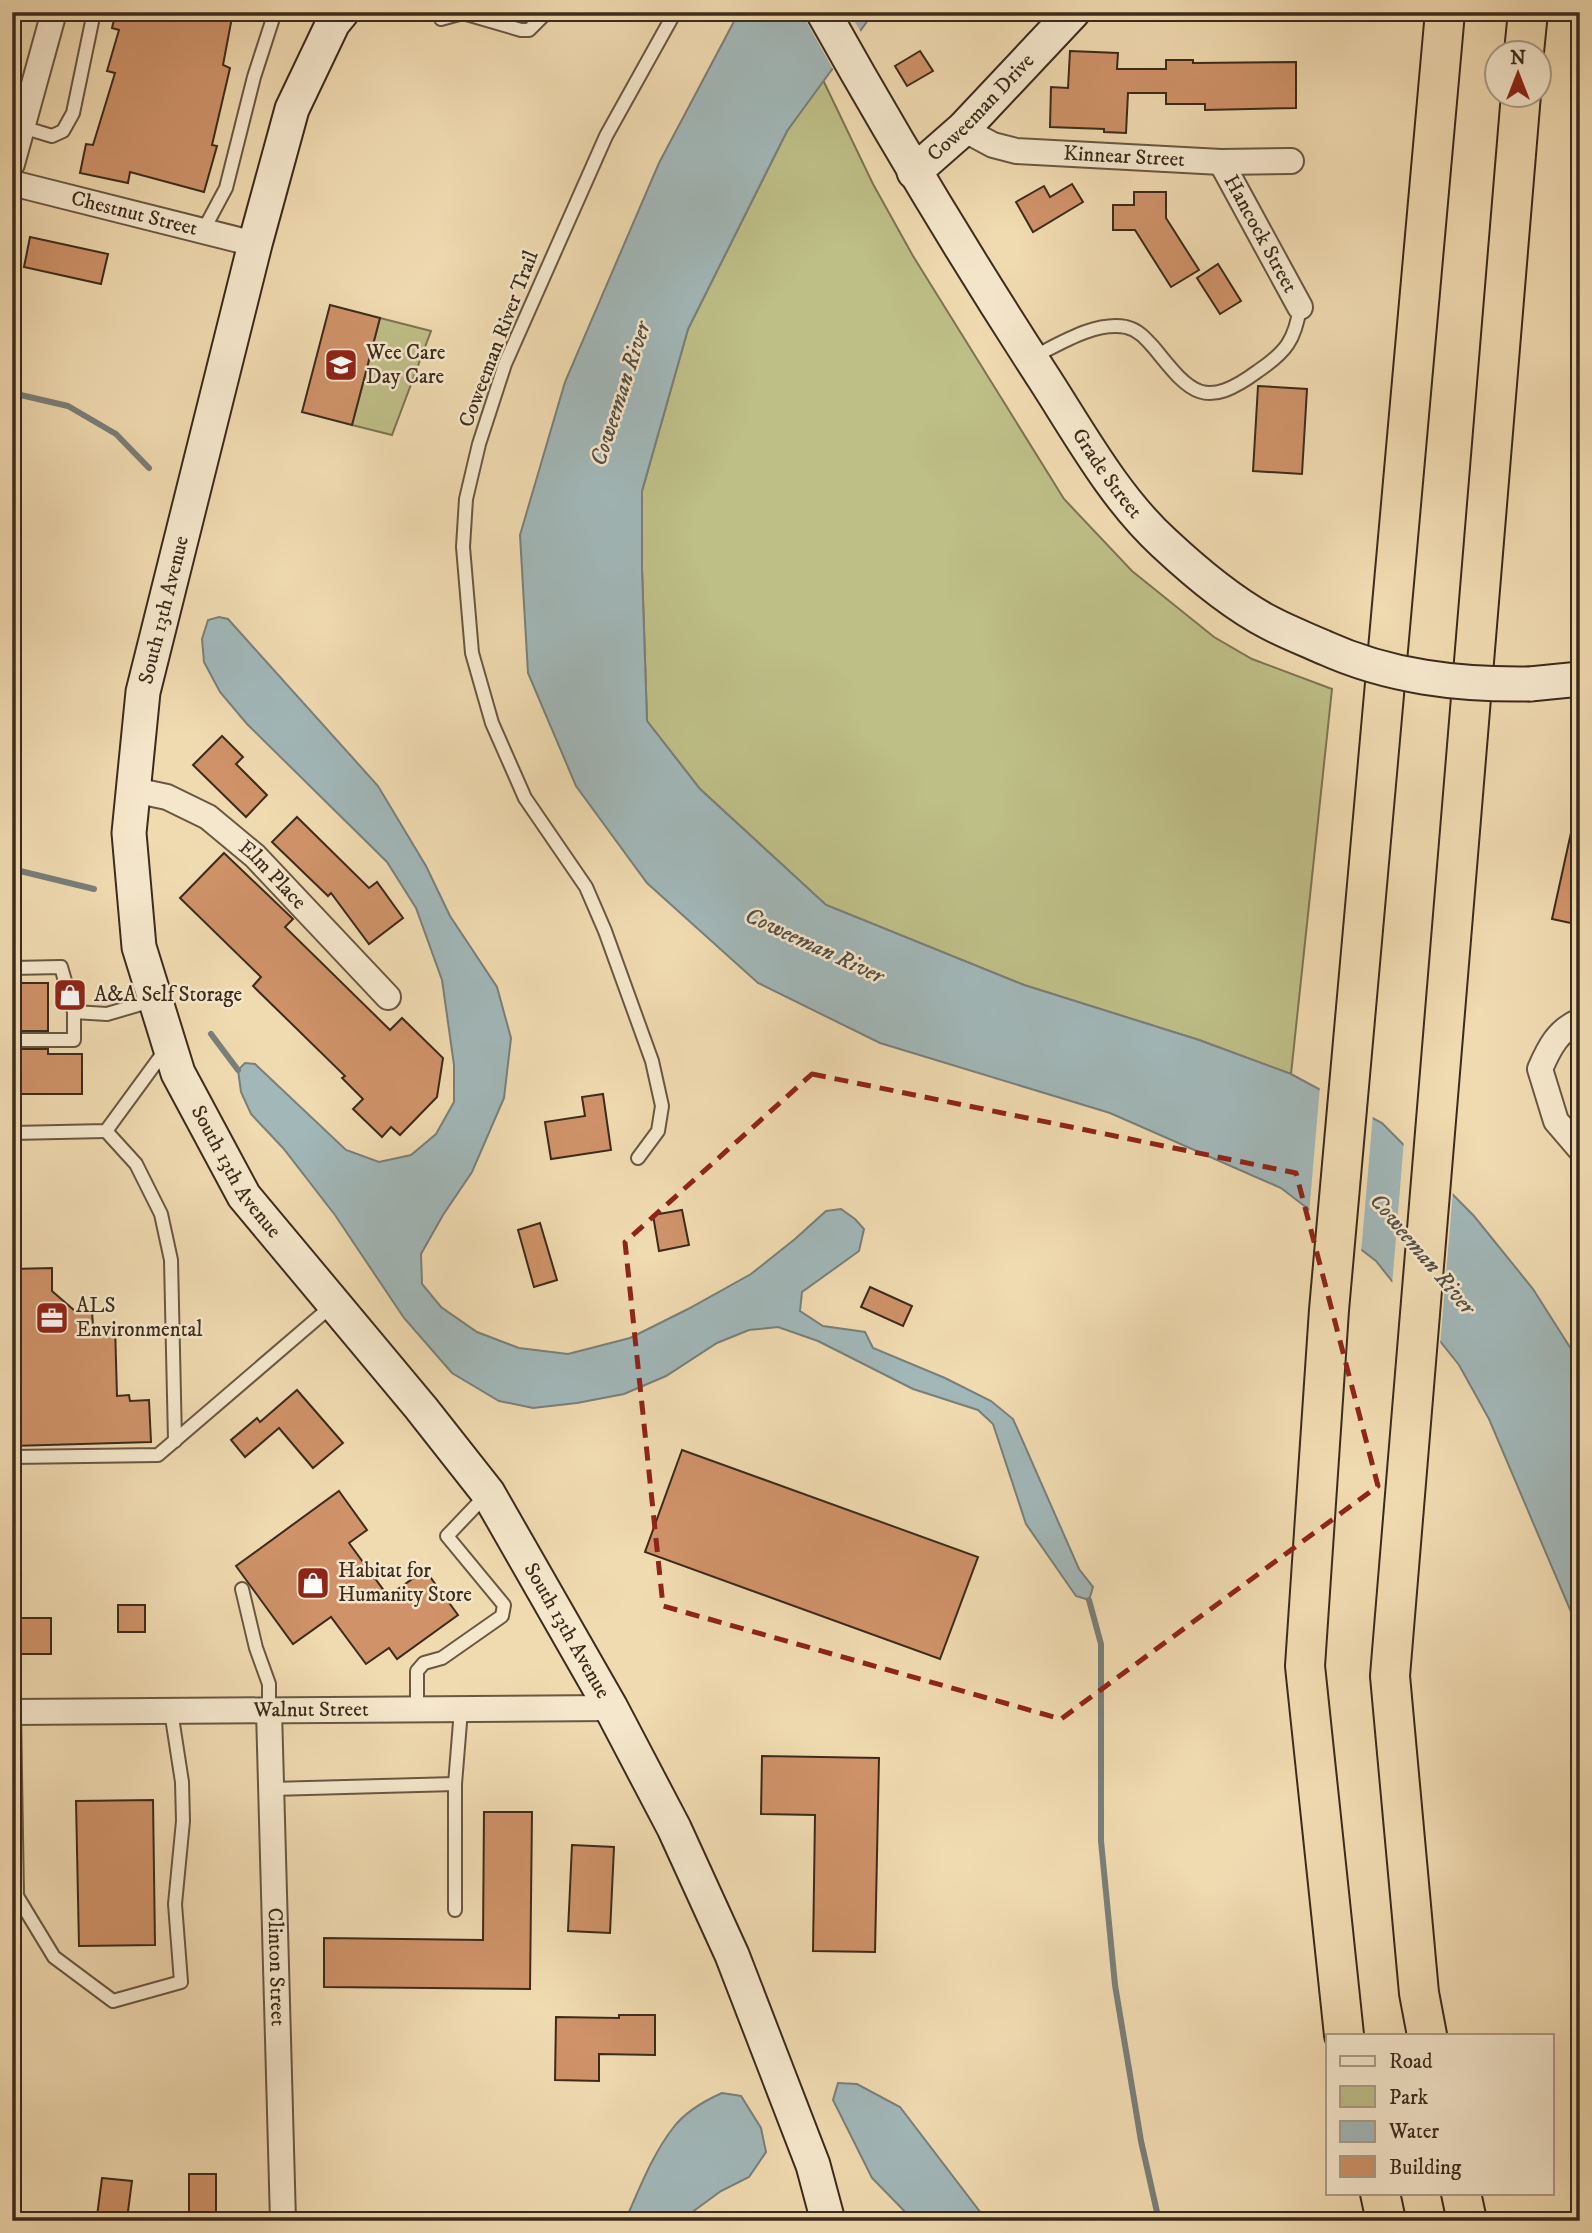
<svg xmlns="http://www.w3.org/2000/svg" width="1592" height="2233" font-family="'IM FELL DW Pica',serif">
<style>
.green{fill:#bebe87;stroke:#7d7452;stroke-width:2}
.water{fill:#a1b7b8;stroke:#797f7a;stroke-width:2}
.pier{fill:#f0dab0}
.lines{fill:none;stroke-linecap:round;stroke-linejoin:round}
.stream{stroke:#797f7a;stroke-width:6}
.building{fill:#cf9269;stroke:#3c2b1c;stroke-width:2}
.lane-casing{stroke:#695741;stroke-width:16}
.street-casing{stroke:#695741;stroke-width:28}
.secondary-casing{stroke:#3c2b1c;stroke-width:37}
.highway-casing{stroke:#3c2b1c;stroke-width:42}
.lane{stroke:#f5e7cc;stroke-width:12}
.street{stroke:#f5e7cc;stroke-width:24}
.secondary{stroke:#f5e7cc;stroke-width:33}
.highway{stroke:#f0dab0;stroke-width:38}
.secondary-bridge-casing{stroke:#3c2b1c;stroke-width:37;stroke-linecap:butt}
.secondary-bridge{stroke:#f5e7cc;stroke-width:33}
.marked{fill:none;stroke:#8f2418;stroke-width:5;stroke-dasharray:14 9;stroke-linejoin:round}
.labels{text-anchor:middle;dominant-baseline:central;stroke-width:5;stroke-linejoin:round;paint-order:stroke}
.street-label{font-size:21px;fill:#3c2b1c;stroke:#f5e7cc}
.poi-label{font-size:21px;fill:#3c2b1c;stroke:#f5e7cc;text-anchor:start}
.water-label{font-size:23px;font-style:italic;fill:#554e43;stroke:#f5e7cc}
</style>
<rect width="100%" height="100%" fill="#f0dab0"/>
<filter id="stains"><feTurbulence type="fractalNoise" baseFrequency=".00286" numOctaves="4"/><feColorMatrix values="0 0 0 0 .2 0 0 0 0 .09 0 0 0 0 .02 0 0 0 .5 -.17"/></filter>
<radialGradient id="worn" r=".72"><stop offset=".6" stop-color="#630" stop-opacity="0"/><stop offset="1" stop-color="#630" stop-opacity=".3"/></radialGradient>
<g class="green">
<polygon points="823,80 873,184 913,256 1064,499 1132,571 1214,637 1252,659 1332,689 1291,1074 1199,1040 1024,985 826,905 700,789 647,721 642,569 642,491 688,329 787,131"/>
<polygon points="380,318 431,331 392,435 352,425"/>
</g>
<g class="water">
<polygon points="739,12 874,12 787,131 688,329 642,491 642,569 647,721 700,789 826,905 1024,985 1199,1040 1291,1074 1382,1123 1474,1216 1533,1289 1580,1363 1580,1633 1489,1419 1459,1365 1376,1261 1281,1188 1110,1113 880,1043 758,983 647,883 576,786 528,673 520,535 565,382 659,163"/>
<polygon points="219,617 228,619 378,786 426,866 450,916 497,987 511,1038 504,1098 472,1172 443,1215 421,1254 422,1284 441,1307 477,1332 519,1348 568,1354 630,1338 688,1309 751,1274 795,1239 826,1211 841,1209 855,1219 864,1229 859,1251 802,1292 800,1311 823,1326 865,1332 873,1348 945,1378 991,1401 1013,1419 1079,1569 1093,1587 1089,1600 1076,1596 1026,1524 993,1424 978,1410 913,1389 818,1341 778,1327 749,1330 717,1343 666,1376 624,1394 577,1403 533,1408 499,1401 452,1373 404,1318 335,1215 283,1148 251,1114 241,1092 238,1070 245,1063 255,1064 346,1150 379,1162 411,1155 436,1134 454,1102 454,1065 442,980 416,908 387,862 247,724 220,692 204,662 202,639 208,620"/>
<polygon points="838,2083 857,2084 900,2107 987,2221 914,2221 872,2178 833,2100"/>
<path d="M722,2093L741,2096L761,2128L766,2152L749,2177L721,2191L680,2221H625C639,2190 652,2155 673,2128C685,2112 704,2101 722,2093Z"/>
</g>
<g class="pier">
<polygon points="801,12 849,12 862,34 834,71"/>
<polygon points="1320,1086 1373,1114 1361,1253 1309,1214"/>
<polygon points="1404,1140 1453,1190 1440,1346 1392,1286"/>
</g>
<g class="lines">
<g class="stream">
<polyline points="12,393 68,406 116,434 149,468"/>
<polyline points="12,869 94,889"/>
<polyline points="211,1034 238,1070"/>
<polyline points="1089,1600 1101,1644 1101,1841 1115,1985 1141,2141 1159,2221"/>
</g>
</g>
<g class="building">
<polygon points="116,12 140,12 159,18 160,12 233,12 223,65 230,68 212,145 217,146 204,192 130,172 128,183 80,173 86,144 93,145 115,73 107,71 119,30 112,28"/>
<polygon points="920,51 933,71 907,86 895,66"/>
<polygon points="1070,51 1118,53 1117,69 1166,69 1166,60 1193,60 1193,63 1296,62 1296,108 1205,110 1205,104 1166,104 1166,93 1128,93 1126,133 1104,132 1104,129 1050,127 1051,87 1068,88"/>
<polygon points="1072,184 1083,202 1033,232 1016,202 1044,186 1050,197"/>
<polygon points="1134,192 1166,192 1166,218 1199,270 1171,287 1135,230 1113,230 1113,205 1134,205"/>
<polygon points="30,237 108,254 101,284 24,267"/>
<polygon points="1218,264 1241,301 1220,314 1197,278"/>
<polygon points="330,305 380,318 352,425 302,412"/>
<polygon points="1258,386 1307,389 1302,474 1253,471"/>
<polygon points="222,736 243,757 236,764 267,795 246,817 193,765"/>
<polygon points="297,817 369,888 377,882 403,918 369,944 331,893 328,896 272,842"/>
<polygon points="1572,828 1580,829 1580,925 1552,919"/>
<polygon points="224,853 293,919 285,927 390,1030 402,1018 443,1058 437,1097 400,1135 391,1127 382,1137 353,1109 363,1099 342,1078 345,1076 253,986 261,977 180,898"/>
<rect x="12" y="983" width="36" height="48"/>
<polygon points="12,1049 48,1049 48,1054 82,1054 82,1094 12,1094"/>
<polygon points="603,1094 611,1150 551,1159 545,1122 585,1116 582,1097"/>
<polygon points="682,1210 689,1245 659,1251 653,1215"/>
<polygon points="540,1223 557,1280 534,1287 518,1230"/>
<polygon points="52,1268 52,1291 75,1311 92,1311 93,1326 115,1325 117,1396 129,1395 130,1401 149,1400 151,1442 12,1446 12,1269"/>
<polygon points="870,1287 912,1306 903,1326 861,1307"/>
<polygon points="297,1390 343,1443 313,1468 279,1428 245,1457 231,1440 257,1418 260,1422"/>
<polygon points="682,1450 978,1557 940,1659 645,1552"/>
<polygon points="339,1491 367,1530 349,1543 388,1596 425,1570 458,1615 397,1659 389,1648 366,1664 331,1617 293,1644 236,1566"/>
<rect x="118" y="1605" width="27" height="27"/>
<rect x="14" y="1618" width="37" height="36"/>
<polygon points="762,1756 879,1758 875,1952 813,1951 815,1815 761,1814"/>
<polygon points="153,1800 155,1945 79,1946 76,1801"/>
<polygon points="484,1812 532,1812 530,1989 324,1987 324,1938 483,1940"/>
<polygon points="572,1845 614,1847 610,1933 568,1931"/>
<polygon points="619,2015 655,2015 655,2055 599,2054 599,2081 555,2080 556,2017 619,2018"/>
<rect x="189" y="2174" width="27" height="47"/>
<polygon points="102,2178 132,2181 127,2219 97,2216"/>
</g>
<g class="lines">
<defs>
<g id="lane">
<polyline points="441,19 463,13 521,30 529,30 547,12"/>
<polyline points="12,88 32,93"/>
<polyline points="22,127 52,136 63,131 73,113 94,12"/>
<polyline points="203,231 226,188 254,77 275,12"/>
<path d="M1031,358C1058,345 1094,321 1126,327C1139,330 1146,339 1155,349C1191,394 1205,410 1258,371C1286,352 1295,340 1300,307"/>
<polyline points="12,968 61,967 74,1012 74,1040 12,1040"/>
<polyline points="74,1012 107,1014 155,1000"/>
<polyline points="106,1131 136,1164 161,1214 171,1260 175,1441"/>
<polyline points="12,1133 106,1131 166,1049"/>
<polyline points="638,1158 658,1131 662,1106 652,1061 605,931 586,887 525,798 492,723 472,653 463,547 466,499 479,444 505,364 606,136 675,12"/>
<polyline points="12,1457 158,1455 334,1304"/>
<polyline points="242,1589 256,1648 269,1684 269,1711"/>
<polyline points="417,1710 417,1671 424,1663 442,1658 502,1616 504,1605 447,1536 487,1494"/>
<polyline points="14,1712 17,1896 54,1957 113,2001 181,1982 175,1904 183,1821 182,1782 171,1711"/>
<polyline points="455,1784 455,1910"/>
<polyline points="272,1789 455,1784 461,1710"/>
</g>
<g id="street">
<path id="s1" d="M963,129L993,145L1016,151L1221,162L1291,161"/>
<path id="s2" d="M1221,162L1300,307"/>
<polyline points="12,164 54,12"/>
<path id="s3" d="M12,183L255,244"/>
<path id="s4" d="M134,790L167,797L208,817L255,856L388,997"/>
<path d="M1580,1021C1558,1030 1549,1048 1540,1069L1556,1121L1580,1149"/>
<path id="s5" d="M269,1711L283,2221"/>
<path id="s6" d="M12,1712L611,1708"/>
</g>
<g id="secondary">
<path id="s7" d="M342,12L333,23L292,109L255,244L143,692L129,833L139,947L178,1073L244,1196L421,1408L488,1493L611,1708L674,1828L732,1955L813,2165L828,2221"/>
<path id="s8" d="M823,12C893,137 967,260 1045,380C1081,436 1115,498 1164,543C1194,571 1233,604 1270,623C1287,632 1305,639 1323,647"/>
<path id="s9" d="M914,172L963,129L1073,12"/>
<polyline points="1530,684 1580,679"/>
</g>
<g id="highway">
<polyline points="1524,52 1528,12"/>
<polyline points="1344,2035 1305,1666 1329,1310 1445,12"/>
<polyline points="1427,2035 1419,1993 1390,1676 1521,94"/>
<polyline points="1380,2193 1386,2221"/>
<polyline points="1461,2193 1467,2221"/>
</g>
</defs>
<use href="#lane" class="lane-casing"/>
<use href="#street" class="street-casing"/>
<use href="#secondary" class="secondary-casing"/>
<use href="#highway" class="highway-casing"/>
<use href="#lane" class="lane"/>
<use href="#street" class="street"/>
<use href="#secondary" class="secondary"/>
<use href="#highway" class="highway"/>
<defs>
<path id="secondary-bridge" d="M1323,647C1389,677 1458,685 1530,684"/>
</defs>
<use href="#secondary-bridge" class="secondary-bridge-casing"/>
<use href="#secondary-bridge" class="secondary-bridge"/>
</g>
<path class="marked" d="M812,1074L1296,1173L1378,1486L1061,1719L663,1606L625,1242Z"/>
<defs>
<symbol id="school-square" viewBox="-11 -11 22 22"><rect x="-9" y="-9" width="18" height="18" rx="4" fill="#8f2418" stroke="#f5e7cc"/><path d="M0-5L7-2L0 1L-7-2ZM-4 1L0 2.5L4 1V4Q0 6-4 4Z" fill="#fff"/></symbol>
<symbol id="shop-square" viewBox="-11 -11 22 22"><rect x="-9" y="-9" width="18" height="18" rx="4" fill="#8f2418" stroke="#f5e7cc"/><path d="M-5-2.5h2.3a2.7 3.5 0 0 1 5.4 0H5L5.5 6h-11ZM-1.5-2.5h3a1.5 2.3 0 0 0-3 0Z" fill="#fff"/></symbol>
<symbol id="office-square" viewBox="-11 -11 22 22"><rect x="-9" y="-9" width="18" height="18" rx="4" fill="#8f2418" stroke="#f5e7cc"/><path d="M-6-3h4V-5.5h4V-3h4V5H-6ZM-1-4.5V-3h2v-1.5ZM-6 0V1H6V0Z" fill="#fff"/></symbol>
</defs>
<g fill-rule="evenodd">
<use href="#school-square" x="322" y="346" width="38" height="38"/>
<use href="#shop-square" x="51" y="976" width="38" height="38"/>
<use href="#office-square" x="33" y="1299" width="38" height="38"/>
<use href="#shop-square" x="294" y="1564" width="38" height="38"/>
</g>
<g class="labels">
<g class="street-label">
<text stroke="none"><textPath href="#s9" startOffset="93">Coweeman Drive</textPath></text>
<text stroke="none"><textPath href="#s1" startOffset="166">Kinnear Street</textPath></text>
<text stroke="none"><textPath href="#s3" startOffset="126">Chestnut Street</textPath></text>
<text stroke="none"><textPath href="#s2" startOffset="82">Hancock Street</textPath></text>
<text transform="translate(499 339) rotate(-69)">Coweeman River Trail</text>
<text stroke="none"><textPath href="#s8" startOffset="542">Grade Street</textPath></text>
<text transform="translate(164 610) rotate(-76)">South 13th Avenue</text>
<text stroke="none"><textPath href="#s4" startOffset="166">Elm Place</textPath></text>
<text stroke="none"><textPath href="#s7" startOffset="1214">South 13th Avenue</textPath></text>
<text stroke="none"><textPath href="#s7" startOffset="1782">South 13th Avenue</textPath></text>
<text stroke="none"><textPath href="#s6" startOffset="299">Walnut Street</textPath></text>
<text stroke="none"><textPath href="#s5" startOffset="256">Clinton Street</textPath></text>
</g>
<g class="poi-label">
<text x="366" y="353">Wee Care<tspan x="366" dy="24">Day Care</tspan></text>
<text x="94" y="995">A&amp;A Self Storage</text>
<text x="76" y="1306">ALS<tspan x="76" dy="24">Environmental</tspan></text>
<text x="338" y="1571">Habitat for<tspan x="338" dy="24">Humanity Store</tspan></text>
</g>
<g class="water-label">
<text transform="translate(621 394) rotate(-72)">Coweeman River</text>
<text transform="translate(814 946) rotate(25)">Coweeman River</text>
<text transform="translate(1422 1254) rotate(50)">Coweeman River</text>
</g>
</g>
<rect width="1592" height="2233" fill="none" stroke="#f0dab0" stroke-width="42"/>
<rect x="14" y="14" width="1564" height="2205" fill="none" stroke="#3c2b1c" stroke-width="3.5"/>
<rect x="21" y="21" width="1550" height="2191" fill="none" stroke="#3c2b1c" stroke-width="2"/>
<rect x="1326" y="2034" width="228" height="161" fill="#f5e7cc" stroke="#ab9c86" stroke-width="2"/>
<rect x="1340" y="2056" width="35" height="10" fill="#f5e7cc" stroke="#ab9c86" stroke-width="2"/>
<text x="1389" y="2068" font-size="21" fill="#3c2b1c">Road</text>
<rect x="1340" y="2086" width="35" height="21" fill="#bebe87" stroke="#ab9c86" stroke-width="2"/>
<text x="1389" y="2104" font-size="21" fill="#3c2b1c">Park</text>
<rect x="1340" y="2121" width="35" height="21" fill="#a1b7b8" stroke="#ab9c86" stroke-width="2"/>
<text x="1389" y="2138" font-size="21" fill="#3c2b1c">Water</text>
<rect x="1340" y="2156" width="35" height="21" fill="#cf9269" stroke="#ab9c86" stroke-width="2"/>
<text x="1389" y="2174" font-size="21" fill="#3c2b1c">Building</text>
<g transform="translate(1518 74)"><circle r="33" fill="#f5e7cc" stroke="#ab9c86" stroke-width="2"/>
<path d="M0-5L12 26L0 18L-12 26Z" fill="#8f2418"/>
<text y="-10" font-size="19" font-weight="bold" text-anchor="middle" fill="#3c2b1c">N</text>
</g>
<rect width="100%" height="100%" filter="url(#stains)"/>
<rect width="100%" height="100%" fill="url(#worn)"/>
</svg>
